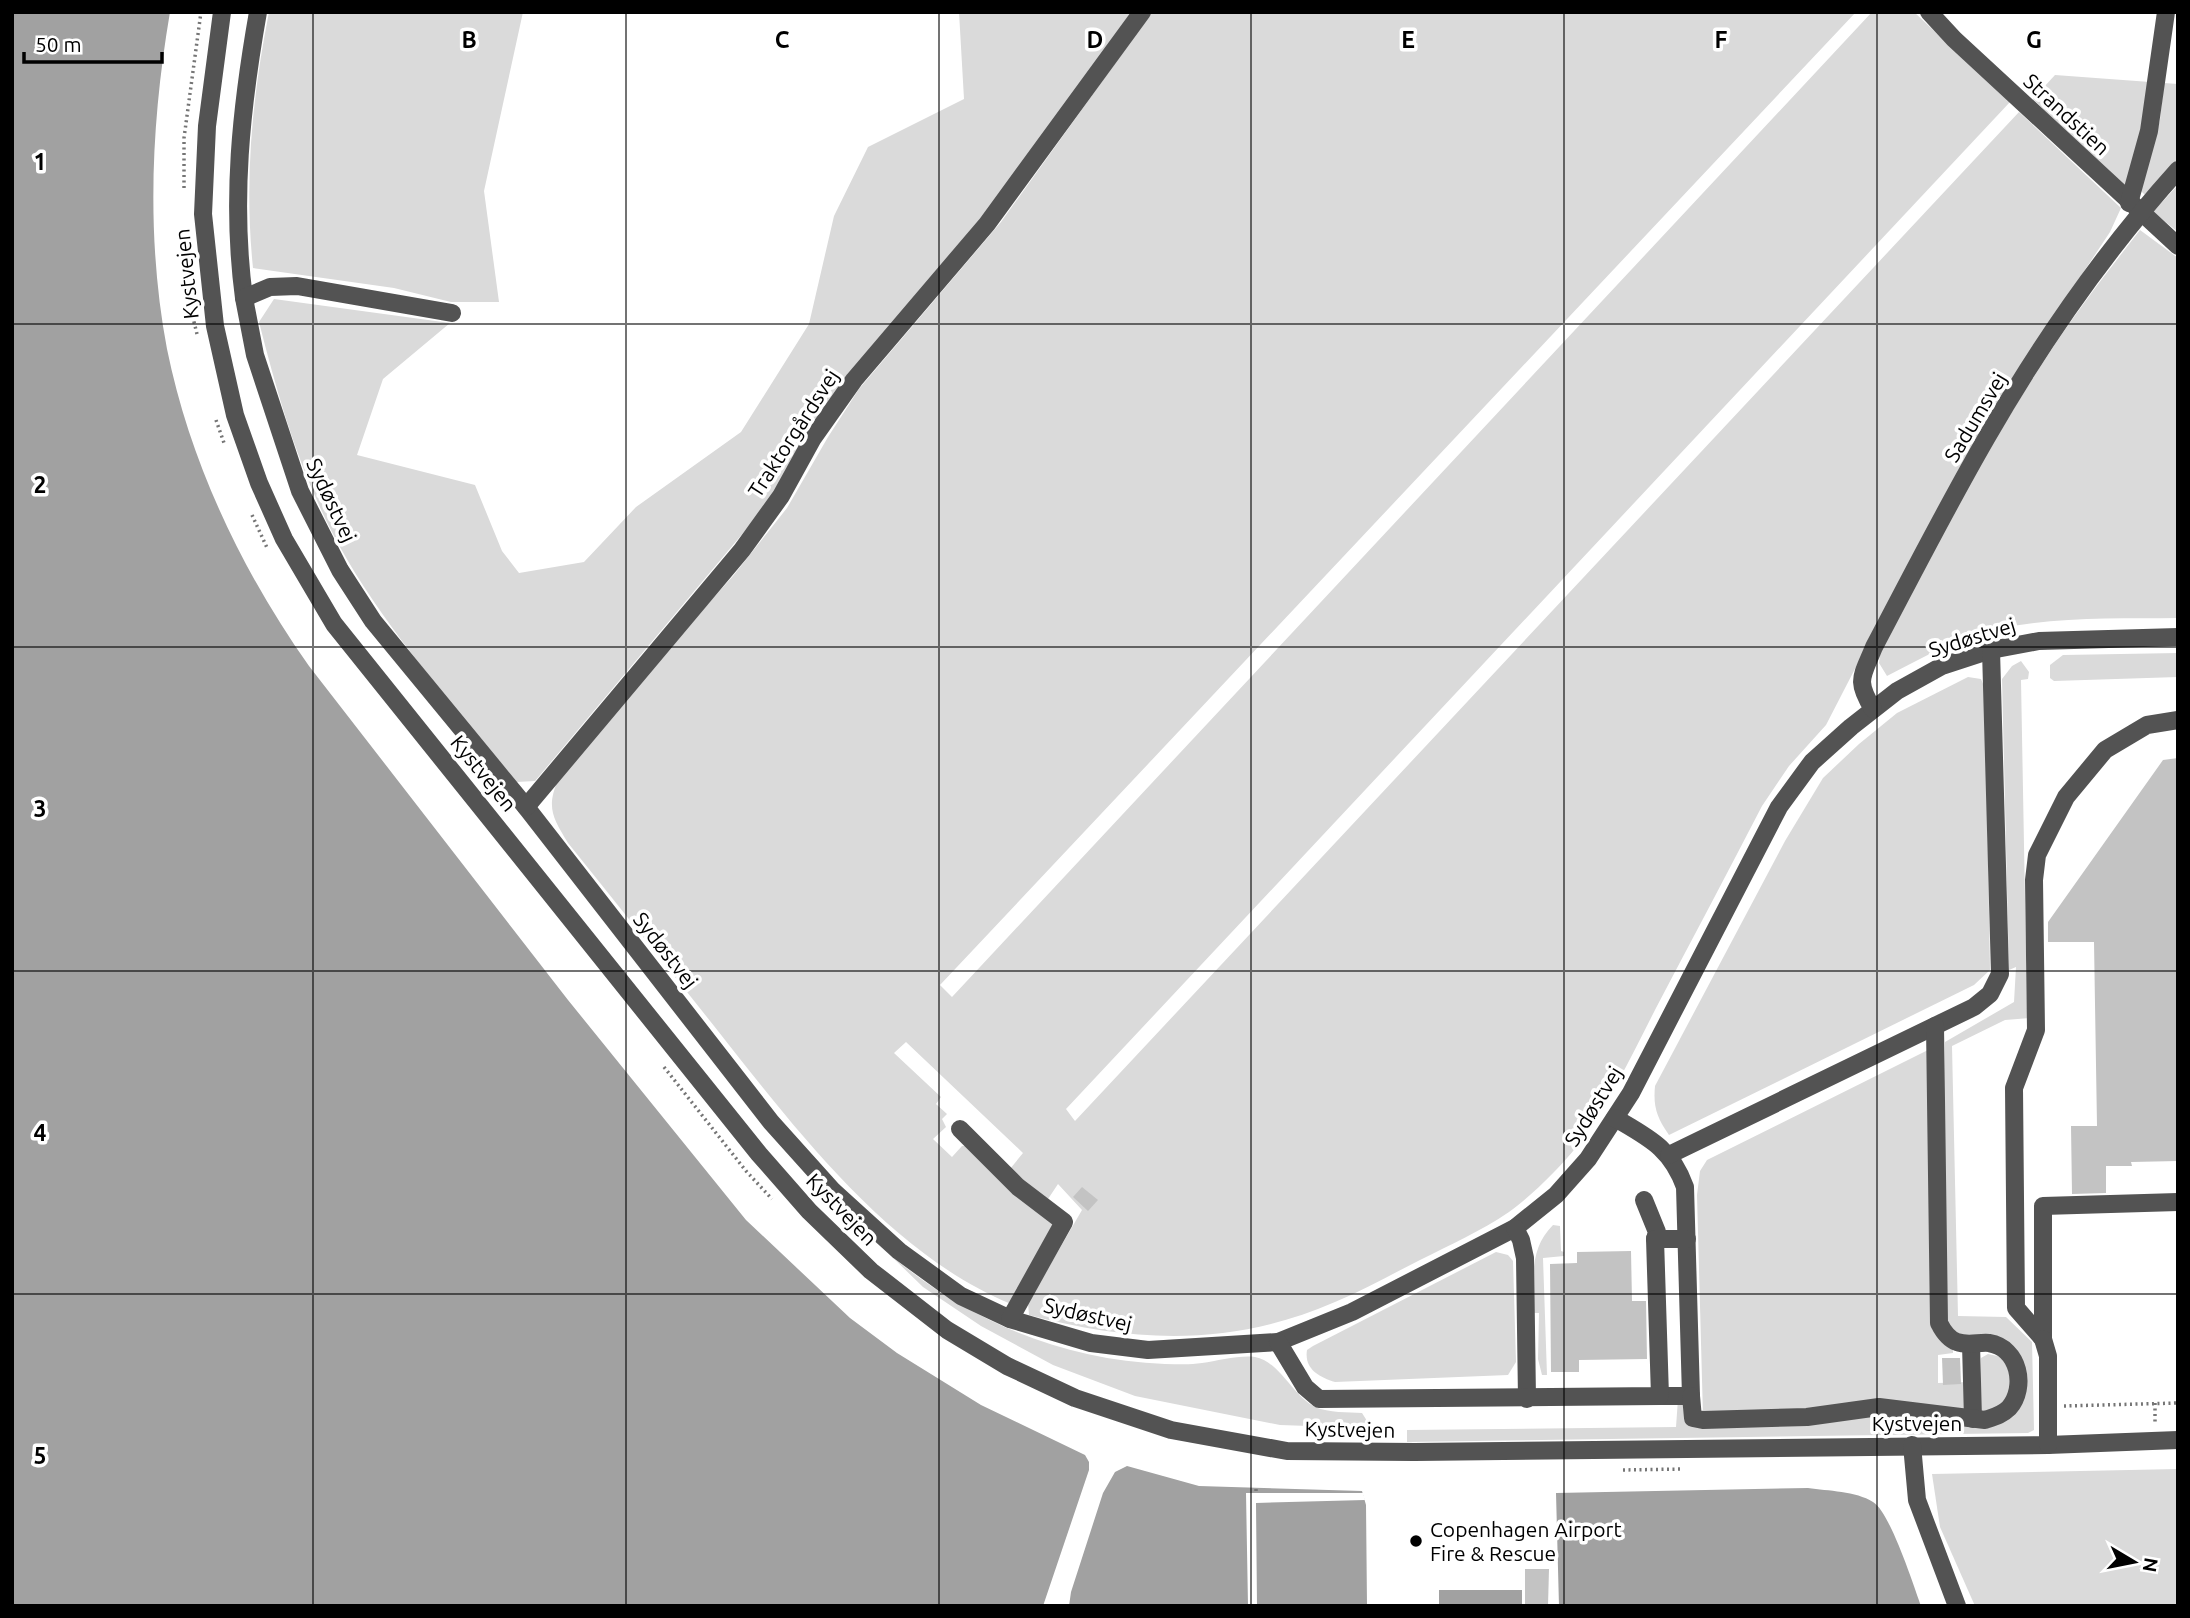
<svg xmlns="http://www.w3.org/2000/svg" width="2190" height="1618" font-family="Ubuntu,sans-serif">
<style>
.green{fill:#dadada}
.water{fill:#a1a1a1}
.pier{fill:#fff}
.building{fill:#c3c3c3}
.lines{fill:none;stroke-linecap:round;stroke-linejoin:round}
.path{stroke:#757575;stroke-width:3.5;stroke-dasharray:2 3.5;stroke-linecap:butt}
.minor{stroke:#535353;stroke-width:18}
.grid{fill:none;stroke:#000;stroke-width:2;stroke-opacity:0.55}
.poi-dot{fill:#000;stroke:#fff;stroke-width:2.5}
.labels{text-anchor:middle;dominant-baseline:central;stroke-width:7;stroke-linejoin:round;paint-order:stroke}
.street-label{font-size:21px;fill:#000;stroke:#fff}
.poi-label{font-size:21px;fill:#000;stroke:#fff;text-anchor:start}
.grid-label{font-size:23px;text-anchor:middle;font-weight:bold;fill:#000;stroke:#fff;stroke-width:7;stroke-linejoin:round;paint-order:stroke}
</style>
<rect width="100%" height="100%" fill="#fff"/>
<g class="green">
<path d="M269,12H523L484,191L499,302H451L394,288L253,268C244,181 252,98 269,12Z"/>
<path d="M959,12H1131L1084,81L764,508L535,781L516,782C460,712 393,638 348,561C304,487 280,405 259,322L274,299L450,323L383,379L357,455L475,485L502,551L519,573L584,562L636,507L741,432L809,324L834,216L868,147L964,99Z"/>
<path d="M1152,12H1856L940,985L952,997L1872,12H1914L2010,102L1066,1109L1075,1121L2019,112L2121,208L2110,232L2059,309L1925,533L1826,725L1789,766L1762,806C1727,874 1691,941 1656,1008C1632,1055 1609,1104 1577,1146C1560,1168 1531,1196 1509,1212C1481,1231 1450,1245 1420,1260C1392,1274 1364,1290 1335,1302C1231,1347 1136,1343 1029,1315L1028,1303L1082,1210L1058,1184L1046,1202L1010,1169L1023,1153L906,1042L894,1053L941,1097L936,1104L947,1114L942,1119L946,1127L933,1139L952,1157L962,1146H970L1054,1222L1011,1304C890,1254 797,1131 718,1031C668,968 618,905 568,843C553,818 546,808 558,780L654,664L733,576L787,508L828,437L859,389L1001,222Z"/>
<polygon points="2055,75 2150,82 2146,109 2127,190 2033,99"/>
<polygon points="2164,83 2178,84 2178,163 2145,195 2141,191 2160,120"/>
<polygon points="2178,185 2178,232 2153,212"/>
<path d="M2140,230L2178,258V618C2109,619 2036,615 1970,637C1941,647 1914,662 1887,676L1879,663L1881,648C1933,549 1986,449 2048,355C2076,312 2108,271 2140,230Z"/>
<polygon points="2178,653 2178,677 2054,681 2050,678 2050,665 2063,655"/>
<path d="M2021,661L2029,672L2028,679L2021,680L2027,1011L2030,1018L2005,1020L1952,1046L1958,1316L2006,1317L2032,1342L2034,1430L2028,1433L1407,1442V1430L1676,1427L1678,1399H1685L1686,1421L1877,1409L2008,1418C2027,1402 2024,1390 2024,1366L1961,1337L1951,1330L1942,1311L1945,1042L2014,1002L2016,967L2009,970L2002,679L2012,666Z"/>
<path d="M1968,677L1981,679L1985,689L1990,970L1974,985L1669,1135C1657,1118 1653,1107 1655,1086L1785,841L1823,778L1859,744L1897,713Z"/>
<polygon points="1928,1050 1932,1329 1941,1339 1953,1345 1953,1353 1938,1355 1938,1383 1969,1382 1968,1412 1847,1406 1703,1416 1697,1195 1700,1171 1707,1160"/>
<path d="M1553,1225L1560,1226L1561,1251L1564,1252V1256L1543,1258L1547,1375H1542L1538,1359L1539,1313H1534C1534,1280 1528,1250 1553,1225Z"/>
<path d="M1496,1252L1508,1255L1513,1261L1516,1362L1508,1375L1335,1382C1319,1377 1304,1369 1307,1350L1313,1346Z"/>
<path d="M889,1254C967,1320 1061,1360 1165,1364C1177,1364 1190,1365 1202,1363C1218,1361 1239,1355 1255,1357C1279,1361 1292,1395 1315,1407C1329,1413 1348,1412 1362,1413L1369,1424L1367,1428L1280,1425L1135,1396L1053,1365L981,1326L923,1287Z"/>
<polygon points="1988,1354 2002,1357 2012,1373 2011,1397 1992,1411 1980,1411 1981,1358"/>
<polygon points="2178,1469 2178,1606 1975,1606 1940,1527 1932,1474"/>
</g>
<g class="water">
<path d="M12,12H170C151,123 146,238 167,349C190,463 243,573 309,666L568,1000L746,1220L850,1318L897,1353L981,1405L1085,1455L1089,1462V1470L1043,1606H12Z"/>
<polygon points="1127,1466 1199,1486 1362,1491 1366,1505 1367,1606 1069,1606 1071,1592 1103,1493 1115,1472"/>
<path d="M1808,1488C1828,1491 1856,1491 1873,1502C1890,1512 1913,1584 1921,1606H1559L1556,1493Z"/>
<rect x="1439" y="1590" width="83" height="16"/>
</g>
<polygon class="pier" points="1246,1493 1363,1493 1365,1500 1256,1503 1257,1606 1248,1606"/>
<g class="building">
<polygon points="2178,758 2178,1161 2131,1162 2132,1166 2106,1166 2106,1193 2072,1194 2071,1126 2097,1126 2094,942 2048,942 2048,922 2163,760"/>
<polygon points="1082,1187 1098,1200 1088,1211 1073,1197"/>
<polygon points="1631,1251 1632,1301 1646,1301 1647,1359 1579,1360 1579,1372 1551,1372 1550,1264 1577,1263 1577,1252"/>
<polygon points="1942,1358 1960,1358 1961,1384 1943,1385"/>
<polygon points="1525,1569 1549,1569 1548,1606 1525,1606"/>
</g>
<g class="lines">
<g class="path">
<polyline points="184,188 184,138 201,12"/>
<polyline points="185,234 191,310 197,334"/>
<polyline points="216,420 224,443"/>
<polyline points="252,515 268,550"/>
<polyline points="664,1067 746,1171 772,1199"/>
<polyline points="2155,1403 2155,1422"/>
<polyline points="2064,1406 2178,1403"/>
<polyline points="1623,1470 1682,1469"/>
<polyline points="1256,1489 1256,1493"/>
</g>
<g class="minor">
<polyline points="222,12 207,126 203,214 215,326 235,415 259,483 284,539 334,624 759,1154 809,1211 871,1271 947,1330 1007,1366 1075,1398 1171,1430 1287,1451 1415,1452 2048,1445 2178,1440"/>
<polyline points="1929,12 1954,39 2178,246"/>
<polyline points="2129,203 2149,131 2166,12"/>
<path d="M244,298C231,201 241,108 258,12"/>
<polyline points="452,313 297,286 270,287 244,298 255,355 300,491 340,570 373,621 526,807 771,1122 833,1191 899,1251 961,1296 1010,1319 1091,1343 1148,1350 1278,1342 1352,1312 1515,1228 1556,1195 1588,1159 1631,1093 1779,807 1812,762 1851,727 1897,691 1942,666 1991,650 2039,641 2178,637"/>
<path d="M1873,709C1855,680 1862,677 1874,647C1911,577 1947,506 1987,437C2041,343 2105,251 2178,170"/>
<polyline points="2178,720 2147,725 2105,750 2066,797 2037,855 2034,880 2036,1030 2014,1088 2016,1308 2043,1339 2043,1206 2178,1202"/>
<polyline points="526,807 742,550 781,496 813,438 854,380 987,224 1142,12"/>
<path d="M1615,1118C1649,1138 1671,1148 1685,1187L1691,1396H1660"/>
<polyline points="960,1129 1018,1187 1064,1222 1010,1319"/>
<polyline points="1669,1155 1974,1007 1990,994 2000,974 1991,650"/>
<polyline points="1644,1200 1657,1232 1655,1239"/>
<polyline points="1515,1228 1521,1240 1525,1258 1527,1399"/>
<polyline points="2043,1339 2048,1356 2048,1445"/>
<polyline points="1278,1342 1305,1387 1319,1399 1660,1396 1655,1239 1687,1239"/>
<polyline points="1971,1344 1973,1419"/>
<path d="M1691,1396L1693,1418L1703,1420L1807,1417L1879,1407L1985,1420C1994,1417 2002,1415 2009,1408C2027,1387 2019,1348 1989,1343C1979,1342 1968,1346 1957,1342C1948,1339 1943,1331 1939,1323L1935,1026"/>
<polyline points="1912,1445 1917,1500 1957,1606"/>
</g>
</g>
<path class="grid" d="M313,12V1606M626,12V1606M939,12V1606M1251,12V1606M1564,12V1606M1877,12V1606M12,324H2178M12,647H2178M12,971H2178M12,1294H2178"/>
<circle class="poi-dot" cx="1416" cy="1541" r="7"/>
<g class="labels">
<g class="street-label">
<text transform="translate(2067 114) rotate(43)">Strandstien</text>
<text transform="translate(186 274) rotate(-96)">Kystvejen</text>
<text transform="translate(1975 417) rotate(-59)">Sadumsvej</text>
<text transform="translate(793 433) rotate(-57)">Traktorgårdsvej</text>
<text transform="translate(332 500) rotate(65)">Sydøstvej</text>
<text transform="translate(1972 637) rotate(-17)">Sydøstvej</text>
<text transform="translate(484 773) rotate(51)">Kystvejen</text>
<text transform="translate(666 950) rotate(52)">Sydøstvej</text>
<text transform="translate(1593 1106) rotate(-58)">Sydøstvej</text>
<text transform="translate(842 1209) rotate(46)">Kystvejen</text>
<text transform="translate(1088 1314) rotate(13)">Sydøstvej</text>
<text x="1917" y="1423">Kystvejen</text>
<text transform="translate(1350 1429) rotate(1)">Kystvejen</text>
</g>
<g class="poi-label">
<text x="1430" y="1529">Copenhagen Airport<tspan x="1430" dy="24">Fire &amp; Rescue</tspan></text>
</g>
</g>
<g class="grid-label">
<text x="469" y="48">B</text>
<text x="782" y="48">C</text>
<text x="1095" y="48">D</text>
<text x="1408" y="48">E</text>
<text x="1721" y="48">F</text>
<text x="2034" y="48">G</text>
<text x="40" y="170">1</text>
<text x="40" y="493">2</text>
<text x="40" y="817">3</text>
<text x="40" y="1141">4</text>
<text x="40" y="1464">5</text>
</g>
<rect width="2190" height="1618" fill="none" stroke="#000000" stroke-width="28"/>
<g transform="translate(2134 1562) rotate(100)" stroke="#ffffff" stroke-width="5" paint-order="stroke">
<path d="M0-5L12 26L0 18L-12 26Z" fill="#000000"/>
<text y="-10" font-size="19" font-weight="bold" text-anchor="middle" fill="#000000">N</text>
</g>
<path d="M24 52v10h138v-10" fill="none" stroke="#000000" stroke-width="3.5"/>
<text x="35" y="52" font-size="21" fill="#000000" stroke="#ffffff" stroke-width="5" paint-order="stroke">50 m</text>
</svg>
